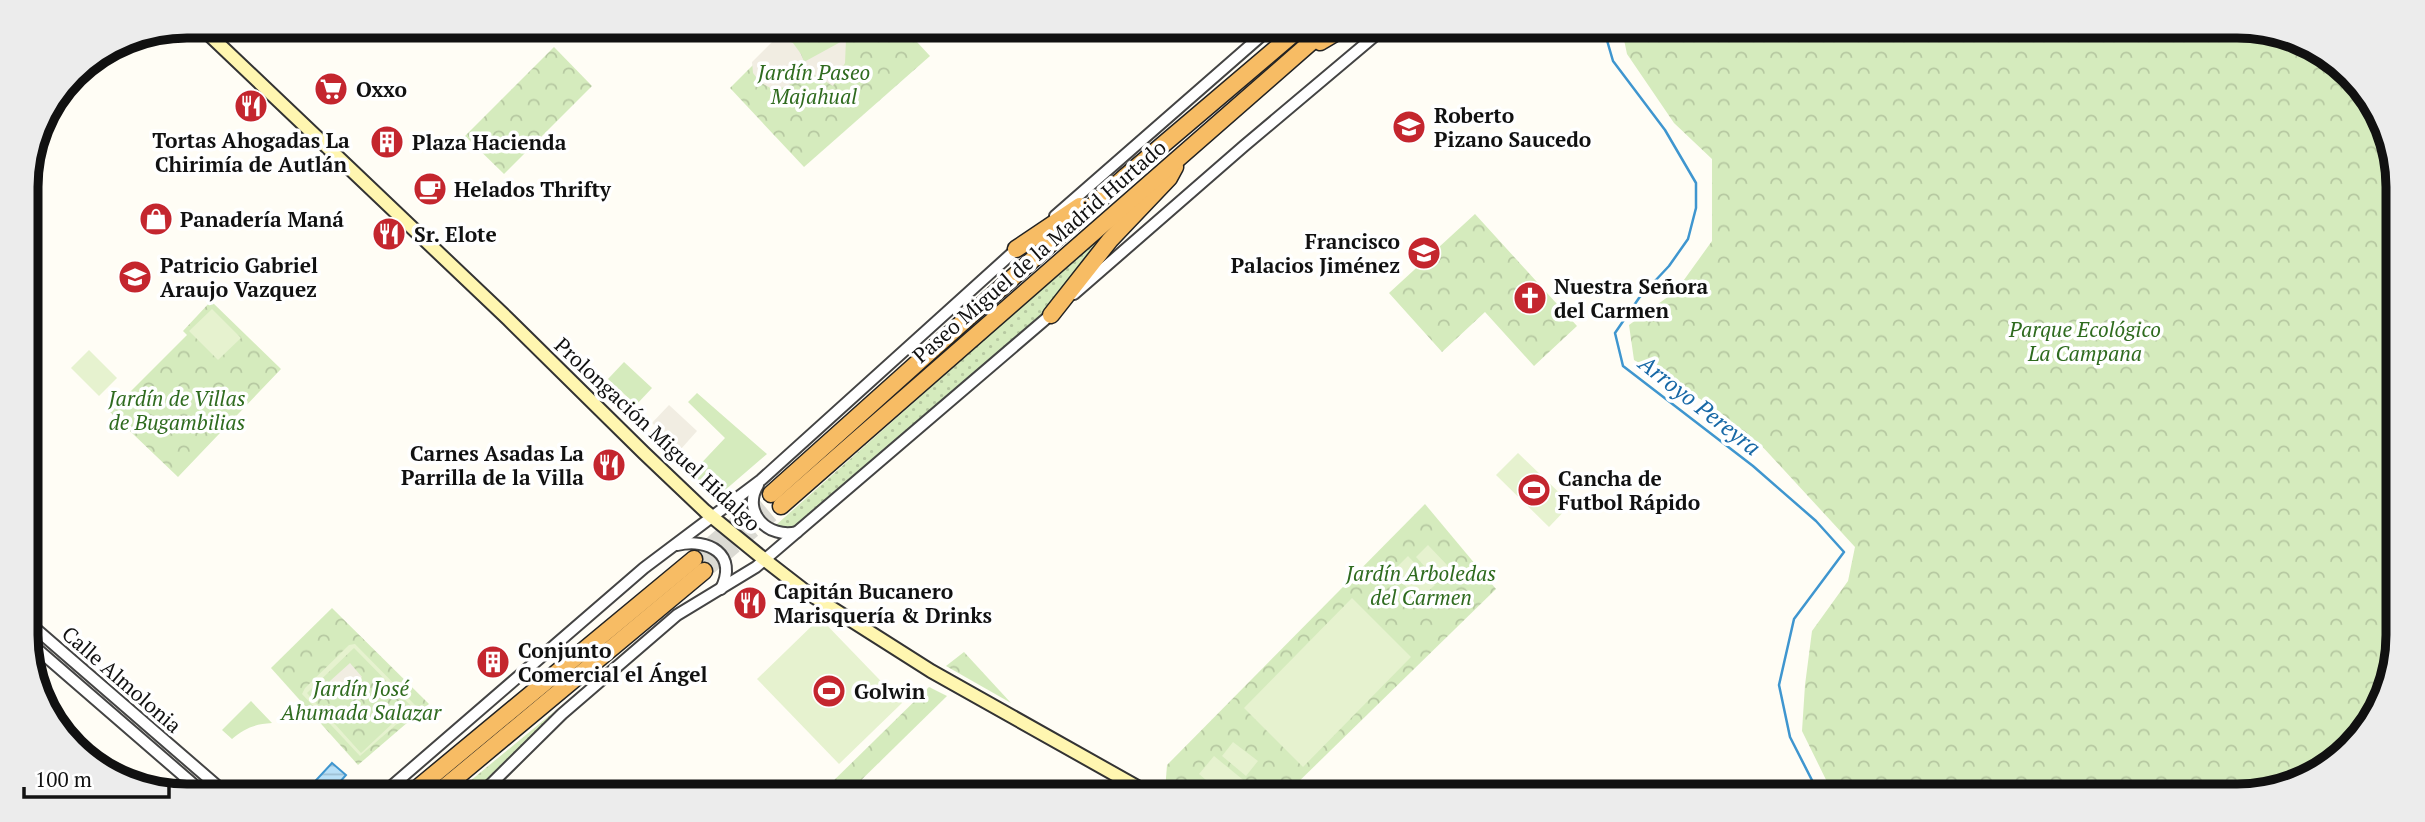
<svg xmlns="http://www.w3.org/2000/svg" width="2425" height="822" font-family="'PT Serif',serif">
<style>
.grass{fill:url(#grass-dots)}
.park{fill:url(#park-crowns)}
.garden{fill:#d5ebbd}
.pitch{fill:#e6f2cf;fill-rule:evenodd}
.plaza{fill:#f1ede2}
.water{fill:url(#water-rules);stroke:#3f96cf;stroke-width:2}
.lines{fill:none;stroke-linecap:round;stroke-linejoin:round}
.stream{stroke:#3f96cf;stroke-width:2.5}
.trunk-tunnel{stroke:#dbdad3;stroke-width:16;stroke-dasharray:16 8;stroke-linecap:butt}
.tertiary-casing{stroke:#444;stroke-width:14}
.secondary-casing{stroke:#333;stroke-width:16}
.trunk-casing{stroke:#222;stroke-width:19}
.tertiary{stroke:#fff;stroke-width:10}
.secondary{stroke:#fff6b0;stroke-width:12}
.trunk{stroke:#f7bc64;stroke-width:16}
.labels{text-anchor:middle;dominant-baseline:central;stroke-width:7;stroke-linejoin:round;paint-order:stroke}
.park-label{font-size:21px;font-style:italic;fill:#2f6b1f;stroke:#fff}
.poi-label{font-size:21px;font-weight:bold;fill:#111;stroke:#fff;text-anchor:start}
.street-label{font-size:21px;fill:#111;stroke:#fff}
.water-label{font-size:23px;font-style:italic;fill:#1768a6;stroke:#fff}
.rim{fill:none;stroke:#111;stroke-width:9}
</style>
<defs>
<pattern id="grass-dots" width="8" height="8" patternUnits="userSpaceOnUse" patternTransform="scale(1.75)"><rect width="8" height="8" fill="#d5ebbd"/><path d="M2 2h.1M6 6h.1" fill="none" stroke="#b6c8a1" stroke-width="1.8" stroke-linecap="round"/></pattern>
<pattern id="park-crowns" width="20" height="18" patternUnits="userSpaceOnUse" patternTransform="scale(1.75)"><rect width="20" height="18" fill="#d5ebbd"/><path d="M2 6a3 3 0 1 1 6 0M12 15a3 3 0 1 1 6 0" fill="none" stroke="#b6c8a1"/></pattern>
<pattern id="water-rules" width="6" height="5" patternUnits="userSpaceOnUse" patternTransform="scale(1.75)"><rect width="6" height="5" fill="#b9e0f7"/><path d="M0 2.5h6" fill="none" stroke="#9ebfd3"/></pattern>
</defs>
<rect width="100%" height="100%" fill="#fffdf5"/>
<g class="grass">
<polygon points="1137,204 1052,308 797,527 789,529 776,525"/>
<polygon points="556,710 479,791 458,791"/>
</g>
<g class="park">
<polygon points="790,28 904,28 930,56 804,167 730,88"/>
<polygon points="1622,30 2280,32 2358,81 2396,156 2393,677 2336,762 2248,795 1833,794 1802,731 1805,685 1812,631 1848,581 1855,547 1760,444 1712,406 1634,360 1629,325 1676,291 1712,241 1712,159 1674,123 1627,54"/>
<polygon points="554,47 592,86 504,174 465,136"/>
<polygon points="1475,214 1577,326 1534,366 1485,312 1442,352 1389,293"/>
<polygon points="211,301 281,369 178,477 110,412 187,335 183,331"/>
<polygon points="1425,504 1496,589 1287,793 1165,791 1167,765"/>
<polygon points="332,608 429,704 358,765 271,668"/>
<polygon points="964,652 1011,703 946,666"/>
<polygon points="929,687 947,696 849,792 822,792"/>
</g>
<g class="garden">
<polygon points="624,362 652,388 636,405 608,379"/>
<polygon points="697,393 767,454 717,497 713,496 691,474 725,438 688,402"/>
<path d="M251,701L272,723C255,724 245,728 232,739L222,730Z"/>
</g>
<g class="pitch">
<polygon points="212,309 241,338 218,360 189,331"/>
<polygon points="89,350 117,378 99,396 71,368"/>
<polygon points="1518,453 1571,504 1549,527 1496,475"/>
<polygon points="1428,545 1448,566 1435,578 1416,557"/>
<polygon points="1408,556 1435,585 1419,600 1392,572"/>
<polygon points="1352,598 1411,657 1303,767 1244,708"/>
<polygon points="820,618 902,703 839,764 757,679"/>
<path d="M355,644L415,705L412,711L360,756L302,694L305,688L349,645ZM354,648L411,706L361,753L307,693Z"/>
<polygon points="1233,742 1258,761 1246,776 1222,756"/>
<polygon points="1214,756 1247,783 1239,793 1221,793 1199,774"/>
</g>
<g class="plaza">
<polygon points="777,37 793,43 801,54 804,62 846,39 845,63 833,86 803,68 800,76 787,87 772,89 760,82 753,73 752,62"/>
<polygon points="669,405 697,431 680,450 652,423"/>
<polygon points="350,663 362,677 343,695 330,681"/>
</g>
<polygon class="water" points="332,763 346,775 332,791 306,791"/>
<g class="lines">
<polyline class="stream" points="1604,30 1613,61 1665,130 1696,183 1696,208 1688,239 1669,266 1639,298 1615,333 1623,366 1753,466 1816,521 1844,552 1794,619 1779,685 1790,737 1819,794"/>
<g class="trunk-tunnel">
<polyline points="694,559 771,494"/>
<polyline points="704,571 781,506"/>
</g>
<defs>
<g id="tertiary">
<polyline points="1055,216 1269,29"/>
<polyline points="1074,294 1244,146 1383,29"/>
<path d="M758,485C741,513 769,539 797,532"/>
<path d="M677,545C709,538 738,554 721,589"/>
<polyline points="29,623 222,790"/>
<polyline points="29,642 200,790"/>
<polyline points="386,791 644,568 761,480 1019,247"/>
<polyline points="484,791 562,714 677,615 756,567 1054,312"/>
</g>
<polyline id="secondary" points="200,26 508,319 644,453 705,511 765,560 805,591 931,671 1148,793"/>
<g id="trunk">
<polyline points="1320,42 1342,29"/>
<polyline points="1016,249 1080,206"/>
<polyline points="1051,315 1110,240 1169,178 1175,167"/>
<polyline points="771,494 1126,176 1299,29"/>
<polyline points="781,506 1326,29"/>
<polyline points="414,791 694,559"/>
<polyline points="440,791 704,571"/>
</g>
</defs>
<use href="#tertiary" class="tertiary-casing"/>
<use href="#secondary" class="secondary-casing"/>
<use href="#trunk" class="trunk-casing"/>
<use href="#tertiary" class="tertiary"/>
<use href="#secondary" class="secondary"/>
<use href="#trunk" class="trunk"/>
</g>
<defs>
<symbol id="supermarket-disc" viewBox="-11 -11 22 22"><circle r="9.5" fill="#c4262e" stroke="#fff"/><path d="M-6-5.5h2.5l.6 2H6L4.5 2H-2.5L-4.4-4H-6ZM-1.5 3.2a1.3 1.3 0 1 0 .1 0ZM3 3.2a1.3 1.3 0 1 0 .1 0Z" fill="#fff"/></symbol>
<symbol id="restaurant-disc" viewBox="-11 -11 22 22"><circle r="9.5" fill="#c4262e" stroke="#fff"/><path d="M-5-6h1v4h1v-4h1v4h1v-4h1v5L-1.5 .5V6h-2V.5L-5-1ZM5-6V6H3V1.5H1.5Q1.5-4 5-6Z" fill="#fff"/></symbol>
<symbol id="school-disc" viewBox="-11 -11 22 22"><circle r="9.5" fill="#c4262e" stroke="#fff"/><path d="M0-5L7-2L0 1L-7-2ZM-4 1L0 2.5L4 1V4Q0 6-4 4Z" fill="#fff"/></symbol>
<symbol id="building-disc" viewBox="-11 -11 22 22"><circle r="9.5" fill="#c4262e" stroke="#fff"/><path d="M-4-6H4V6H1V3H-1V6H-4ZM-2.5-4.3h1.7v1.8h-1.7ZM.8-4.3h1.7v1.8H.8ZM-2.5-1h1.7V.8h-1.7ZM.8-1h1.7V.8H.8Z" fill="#fff"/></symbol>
<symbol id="cafe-disc" viewBox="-11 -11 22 22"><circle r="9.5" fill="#c4262e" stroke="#fff"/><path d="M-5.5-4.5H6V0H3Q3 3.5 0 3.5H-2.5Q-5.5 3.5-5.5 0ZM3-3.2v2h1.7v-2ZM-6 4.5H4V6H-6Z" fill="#fff"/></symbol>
<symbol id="shop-disc" viewBox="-11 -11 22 22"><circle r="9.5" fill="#c4262e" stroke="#fff"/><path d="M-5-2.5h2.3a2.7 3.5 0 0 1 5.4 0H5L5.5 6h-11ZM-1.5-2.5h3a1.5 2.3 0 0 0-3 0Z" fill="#fff"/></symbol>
<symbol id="church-disc" viewBox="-11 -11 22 22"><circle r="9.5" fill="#c4262e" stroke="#fff"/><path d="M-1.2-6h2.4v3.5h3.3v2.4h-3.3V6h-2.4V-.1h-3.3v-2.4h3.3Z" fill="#fff"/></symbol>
<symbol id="stadium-disc" viewBox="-11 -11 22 22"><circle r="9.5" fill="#c4262e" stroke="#fff"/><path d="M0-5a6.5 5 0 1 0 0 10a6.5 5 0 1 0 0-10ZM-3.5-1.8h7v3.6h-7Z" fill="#fff"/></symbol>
</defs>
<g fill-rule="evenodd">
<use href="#supermarket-disc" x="312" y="70" width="38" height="38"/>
<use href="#restaurant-disc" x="232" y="87" width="38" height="38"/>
<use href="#school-disc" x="1390" y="108" width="38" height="38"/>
<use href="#building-disc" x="368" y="123" width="38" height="38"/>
<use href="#cafe-disc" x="411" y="170" width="38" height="38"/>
<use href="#shop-disc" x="137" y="200" width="38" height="38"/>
<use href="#restaurant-disc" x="370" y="215" width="38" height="38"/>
<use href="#school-disc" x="1405" y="234" width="38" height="38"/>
<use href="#school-disc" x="116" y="258" width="38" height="38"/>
<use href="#church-disc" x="1511" y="279" width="38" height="38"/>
<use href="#restaurant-disc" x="590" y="446" width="38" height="38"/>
<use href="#stadium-disc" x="1515" y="471" width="38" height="38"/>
<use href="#restaurant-disc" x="731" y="584" width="38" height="38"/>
<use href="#building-disc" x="474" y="643" width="38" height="38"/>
<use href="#stadium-disc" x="810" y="672" width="38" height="38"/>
</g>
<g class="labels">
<g class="park-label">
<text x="814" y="72">Jardín Paseo<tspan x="814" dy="24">Majahual</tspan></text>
<text x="2085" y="329">Parque Ecológico<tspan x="2085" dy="24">La Campana</tspan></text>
<text x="177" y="398">Jardín de Villas<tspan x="177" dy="24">de Bugambilias</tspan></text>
<text x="1421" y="573">Jardín Arboledas<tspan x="1421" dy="24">del Carmen</tspan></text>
<text x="361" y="688">Jardín José<tspan x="361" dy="24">Ahumada Salazar</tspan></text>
</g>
<g class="poi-label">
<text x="356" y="89">Oxxo</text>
<text x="1434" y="115">Roberto<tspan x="1434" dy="24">Pizano Saucedo</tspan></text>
<text x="251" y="140" text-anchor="middle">Tortas Ahogadas La<tspan x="251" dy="24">Chirimía de Autlán</tspan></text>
<text x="412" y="142">Plaza Hacienda</text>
<text x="454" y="189">Helados Thrifty</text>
<text x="180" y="219">Panadería Maná</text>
<text x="414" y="234">Sr. Elote</text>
<text x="1400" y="241" text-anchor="end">Francisco<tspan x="1400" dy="24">Palacios Jiménez</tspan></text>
<text x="160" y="265">Patricio Gabriel<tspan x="160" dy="24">Araujo Vazquez</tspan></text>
<text x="1554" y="286">Nuestra Señora<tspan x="1554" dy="24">del Carmen</tspan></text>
<text x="584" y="453" text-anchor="end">Carnes Asadas La<tspan x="584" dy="24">Parrilla de la Villa</tspan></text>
<text x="1558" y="478">Cancha de<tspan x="1558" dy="24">Futbol Rápido</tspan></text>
<text x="774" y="591">Capitán Bucanero<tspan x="774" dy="24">Marisquería &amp; Drinks</tspan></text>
<text x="518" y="650">Conjunto<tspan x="518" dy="24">Comercial el Ángel</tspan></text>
<text x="854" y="691">Golwin</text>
</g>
<g class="street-label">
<text transform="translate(1039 251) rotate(-41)">Paseo Miguel de la Madrid Hurtado</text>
<text transform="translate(658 434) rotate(43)">Prolongación Miguel Hidalgo</text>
<text transform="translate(122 679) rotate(41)">Calle Almolonia</text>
</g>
<g class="water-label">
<text transform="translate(1700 405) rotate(38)">Arroyo Pereyra</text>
</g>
</g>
<path d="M0 0H2425V822H0ZM187 38H2237A149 149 0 0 1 2386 187V635A149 149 0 0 1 2237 784H187A149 149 0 0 1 38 635V187A149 149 0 0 1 187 38Z" fill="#ececec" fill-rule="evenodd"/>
<path class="rim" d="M187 38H2237A149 149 0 0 1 2386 187V635A149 149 0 0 1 2237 784H187A149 149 0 0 1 38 635V187A149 149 0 0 1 187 38Z"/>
<path d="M24 787v10h145v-10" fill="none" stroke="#111111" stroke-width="3.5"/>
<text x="35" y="787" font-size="21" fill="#111111" stroke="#ffffff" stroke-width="5" paint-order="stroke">100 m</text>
</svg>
